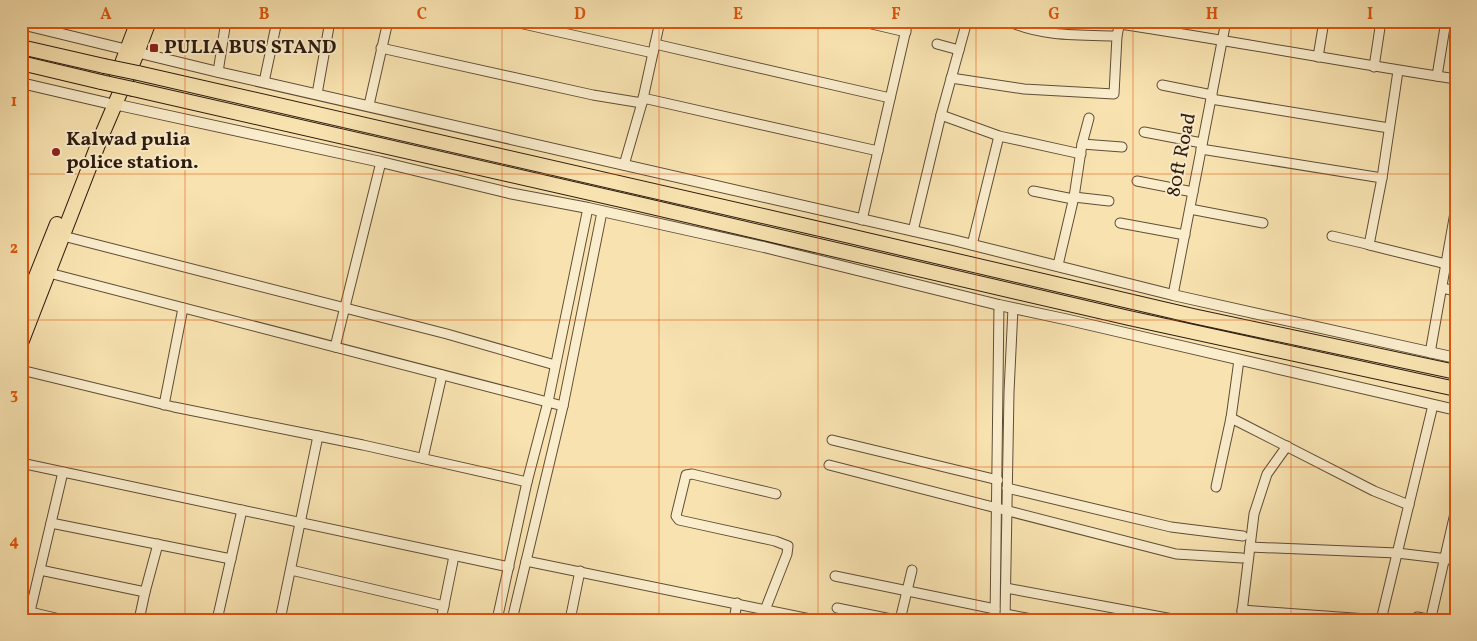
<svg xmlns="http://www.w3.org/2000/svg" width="1477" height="641" font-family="Vollkorn,serif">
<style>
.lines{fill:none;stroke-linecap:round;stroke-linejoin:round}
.minor-casing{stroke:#604d37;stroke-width:11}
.tertiary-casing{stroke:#604d37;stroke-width:12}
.primary-casing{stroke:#2d1b0f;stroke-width:16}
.trunk-casing{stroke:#2d1b0f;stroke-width:16}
.minor{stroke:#faedcc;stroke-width:9}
.tertiary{stroke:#faedcc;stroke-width:10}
.primary{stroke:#f8e3b0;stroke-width:14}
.trunk{stroke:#f8e3b0;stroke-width:14}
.trunk-bridge-casing{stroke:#2d1b0f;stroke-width:16;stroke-linecap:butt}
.trunk-bridge{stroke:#f8e3b0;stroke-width:14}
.grid{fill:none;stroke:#df560c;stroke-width:1;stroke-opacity:0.55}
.poi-dot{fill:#8f2418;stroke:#faedcc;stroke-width:2}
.labels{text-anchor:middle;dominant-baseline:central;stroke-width:4;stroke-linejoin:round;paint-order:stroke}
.poi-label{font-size:20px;font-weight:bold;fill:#2d1b0f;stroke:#faedcc;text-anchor:start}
.street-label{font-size:20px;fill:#2d1b0f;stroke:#faedcc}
.neatline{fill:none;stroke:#df560c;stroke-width:2}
.grid-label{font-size:16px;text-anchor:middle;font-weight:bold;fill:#df560c}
</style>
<rect width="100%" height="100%" fill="#f8e3b0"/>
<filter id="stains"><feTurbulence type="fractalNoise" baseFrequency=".004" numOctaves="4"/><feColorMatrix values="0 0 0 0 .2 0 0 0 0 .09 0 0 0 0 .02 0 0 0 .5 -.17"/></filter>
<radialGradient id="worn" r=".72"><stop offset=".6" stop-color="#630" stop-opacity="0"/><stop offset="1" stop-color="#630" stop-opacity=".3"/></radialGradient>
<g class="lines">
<defs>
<g id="minor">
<polyline points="510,21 653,53"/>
<polyline points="859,21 906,32"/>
<path d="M1008,21C1042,37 1080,35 1117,36"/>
<path d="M1120,24C1232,41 1344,62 1456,79"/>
<polyline points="1175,32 1177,21"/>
<polyline points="655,44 890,98"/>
<polyline points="937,44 959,50"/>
<polyline points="381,48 593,95 642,103"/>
<polyline points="1318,57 1324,21"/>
<polyline points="1374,67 1381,21"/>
<polyline points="1398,71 1382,178 1369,245 1446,264"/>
<polyline points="218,72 226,21"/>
<polyline points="1437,76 1446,21"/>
<polyline points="951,78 1024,89 1114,94 1117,36 1120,21"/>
<polyline points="264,82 277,21"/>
<polyline points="1162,85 1212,95"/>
<polyline points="317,94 330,21"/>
<polyline points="643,98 878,151"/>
<polyline points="1211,99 1389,128"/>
<polyline points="369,105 388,21"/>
<polyline points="941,115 999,136 1081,154"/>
<polyline points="1144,132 1202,143"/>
<polyline points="1082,144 1122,147"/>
<polyline points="1201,149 1382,178"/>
<polyline points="624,165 642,103 660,21"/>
<polyline points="1137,181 1193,192"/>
<polyline points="1033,191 1073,199"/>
<polyline points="1074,197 1109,201"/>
<polyline points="1190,209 1263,223"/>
<polyline points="862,220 908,21"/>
<polyline points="1120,223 1185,235"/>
<polyline points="913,231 941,115 967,21"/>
<polyline points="63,236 447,334 555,365"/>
<polyline points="1332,236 1371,245"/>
<polyline points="972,245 999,136"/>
<polyline points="1058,265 1074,197 1082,144 1089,118"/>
<polyline points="49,273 563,406"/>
<polyline points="1442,288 1456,291"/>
<polyline points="1173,295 1226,21"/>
<polyline points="335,347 381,162"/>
<polyline points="1430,353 1456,207"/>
<polyline points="21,370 174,407 363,445 527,482"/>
<polyline points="164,405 183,308"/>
<polyline points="1231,418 1374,491 1409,505"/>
<polyline points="832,440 998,480"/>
<polyline points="423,458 442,375"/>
<polyline points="21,463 509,567"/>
<polyline points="829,465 1176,554 1242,558"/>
<polyline points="1216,487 1231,418 1239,360"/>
<polyline points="1007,488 1171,527 1243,536"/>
<polyline points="51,523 231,559"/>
<polyline points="1250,547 1397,553 1456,560"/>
<polyline points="526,561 815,620"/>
<polyline points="40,570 145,592 158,544"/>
<polyline points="291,570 444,606"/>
<polyline points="835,576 995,609"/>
<polyline points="1006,588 1178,620"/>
<polyline points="837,608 896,620"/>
<polyline points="765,610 787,554 788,546 775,541 679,520 676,516 686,475 692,474 776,494"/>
<polyline points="1242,610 1381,620"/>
<polyline points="30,612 64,620"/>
<polyline points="1005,614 1037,620"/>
<polyline points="570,617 582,620"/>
<polyline points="1417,617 1433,620"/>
<polyline points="28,620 63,472"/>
<polyline points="139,620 145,592"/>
<polyline points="217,620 242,510"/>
<polyline points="280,620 318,436"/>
<polyline points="441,620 454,556"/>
<polyline points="497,620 527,482 548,402 588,208"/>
<polyline points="512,620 563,406 602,212"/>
<polyline points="570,620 580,571"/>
<polyline points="734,620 737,603"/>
<polyline points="900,620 912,570"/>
<polyline points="995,620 999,305"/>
<polyline points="1005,620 1009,392 1013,308"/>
<polyline points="1241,620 1254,514 1267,474 1287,446"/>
<polyline points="1381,620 1433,405"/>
<polyline points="1433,620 1432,613 1456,509"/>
</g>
<g id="tertiary">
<polyline points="21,24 218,72 953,240 1173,295 1456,358"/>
<polyline points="21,83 107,103"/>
<polyline points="114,104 381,162 509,193 588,208 764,247 999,305 1069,320 1456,410"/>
</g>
<g id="primary">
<polyline points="116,79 138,21"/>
<polyline points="21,314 57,224"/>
<polyline points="21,343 101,137 137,53 149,21"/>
</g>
<g id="trunk">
<polyline points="21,47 104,66"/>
<polyline points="21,63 101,82"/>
<polyline points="138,73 811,227 1193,316 1456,372"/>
<polyline points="133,89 643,205 1129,318 1456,389"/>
</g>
</defs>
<use href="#minor" class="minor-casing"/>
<use href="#tertiary" class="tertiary-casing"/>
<use href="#primary" class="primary-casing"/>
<use href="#trunk" class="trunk-casing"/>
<use href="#minor" class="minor"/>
<use href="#tertiary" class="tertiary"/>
<use href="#primary" class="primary"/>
<use href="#trunk" class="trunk"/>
<defs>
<g id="trunk-bridge">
<polyline points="104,66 138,73"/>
<polyline points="101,82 133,89"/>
</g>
</defs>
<use href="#trunk-bridge" class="trunk-bridge-casing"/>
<use href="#trunk-bridge" class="trunk-bridge"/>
</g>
<path class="grid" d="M185,21V620M343,21V620M502,21V620M659,21V620M818,21V620M976,21V620M1133,21V620M1291,21V620M21,174H1456M21,320H1456M21,467H1456"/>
<g class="poi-dot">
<rect x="149" y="43" width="10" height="10" rx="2.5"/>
<circle cx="56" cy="152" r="5"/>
</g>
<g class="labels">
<g class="poi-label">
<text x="164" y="48">PULIA BUS STAND</text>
<text x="66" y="140">Kalwad pulia<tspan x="66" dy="23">police station.</tspan></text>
</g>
<g class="street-label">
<text transform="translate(1182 155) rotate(-79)">80ft Road</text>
</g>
</g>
<rect width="1477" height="641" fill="none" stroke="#f8e3b0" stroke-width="55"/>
<rect x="28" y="28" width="1422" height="586" class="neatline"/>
<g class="grid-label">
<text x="106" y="19">A</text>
<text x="264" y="19">B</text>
<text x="422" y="19">C</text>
<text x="580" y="19">D</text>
<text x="738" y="19">E</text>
<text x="896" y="19">F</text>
<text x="1054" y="19">G</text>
<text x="1212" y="19">H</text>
<text x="1370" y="19">I</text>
<text x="14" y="106">1</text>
<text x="14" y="253">2</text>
<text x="14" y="399">3</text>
<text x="14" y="546">4</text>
</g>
<rect width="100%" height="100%" filter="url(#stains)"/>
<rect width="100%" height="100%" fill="url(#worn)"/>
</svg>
